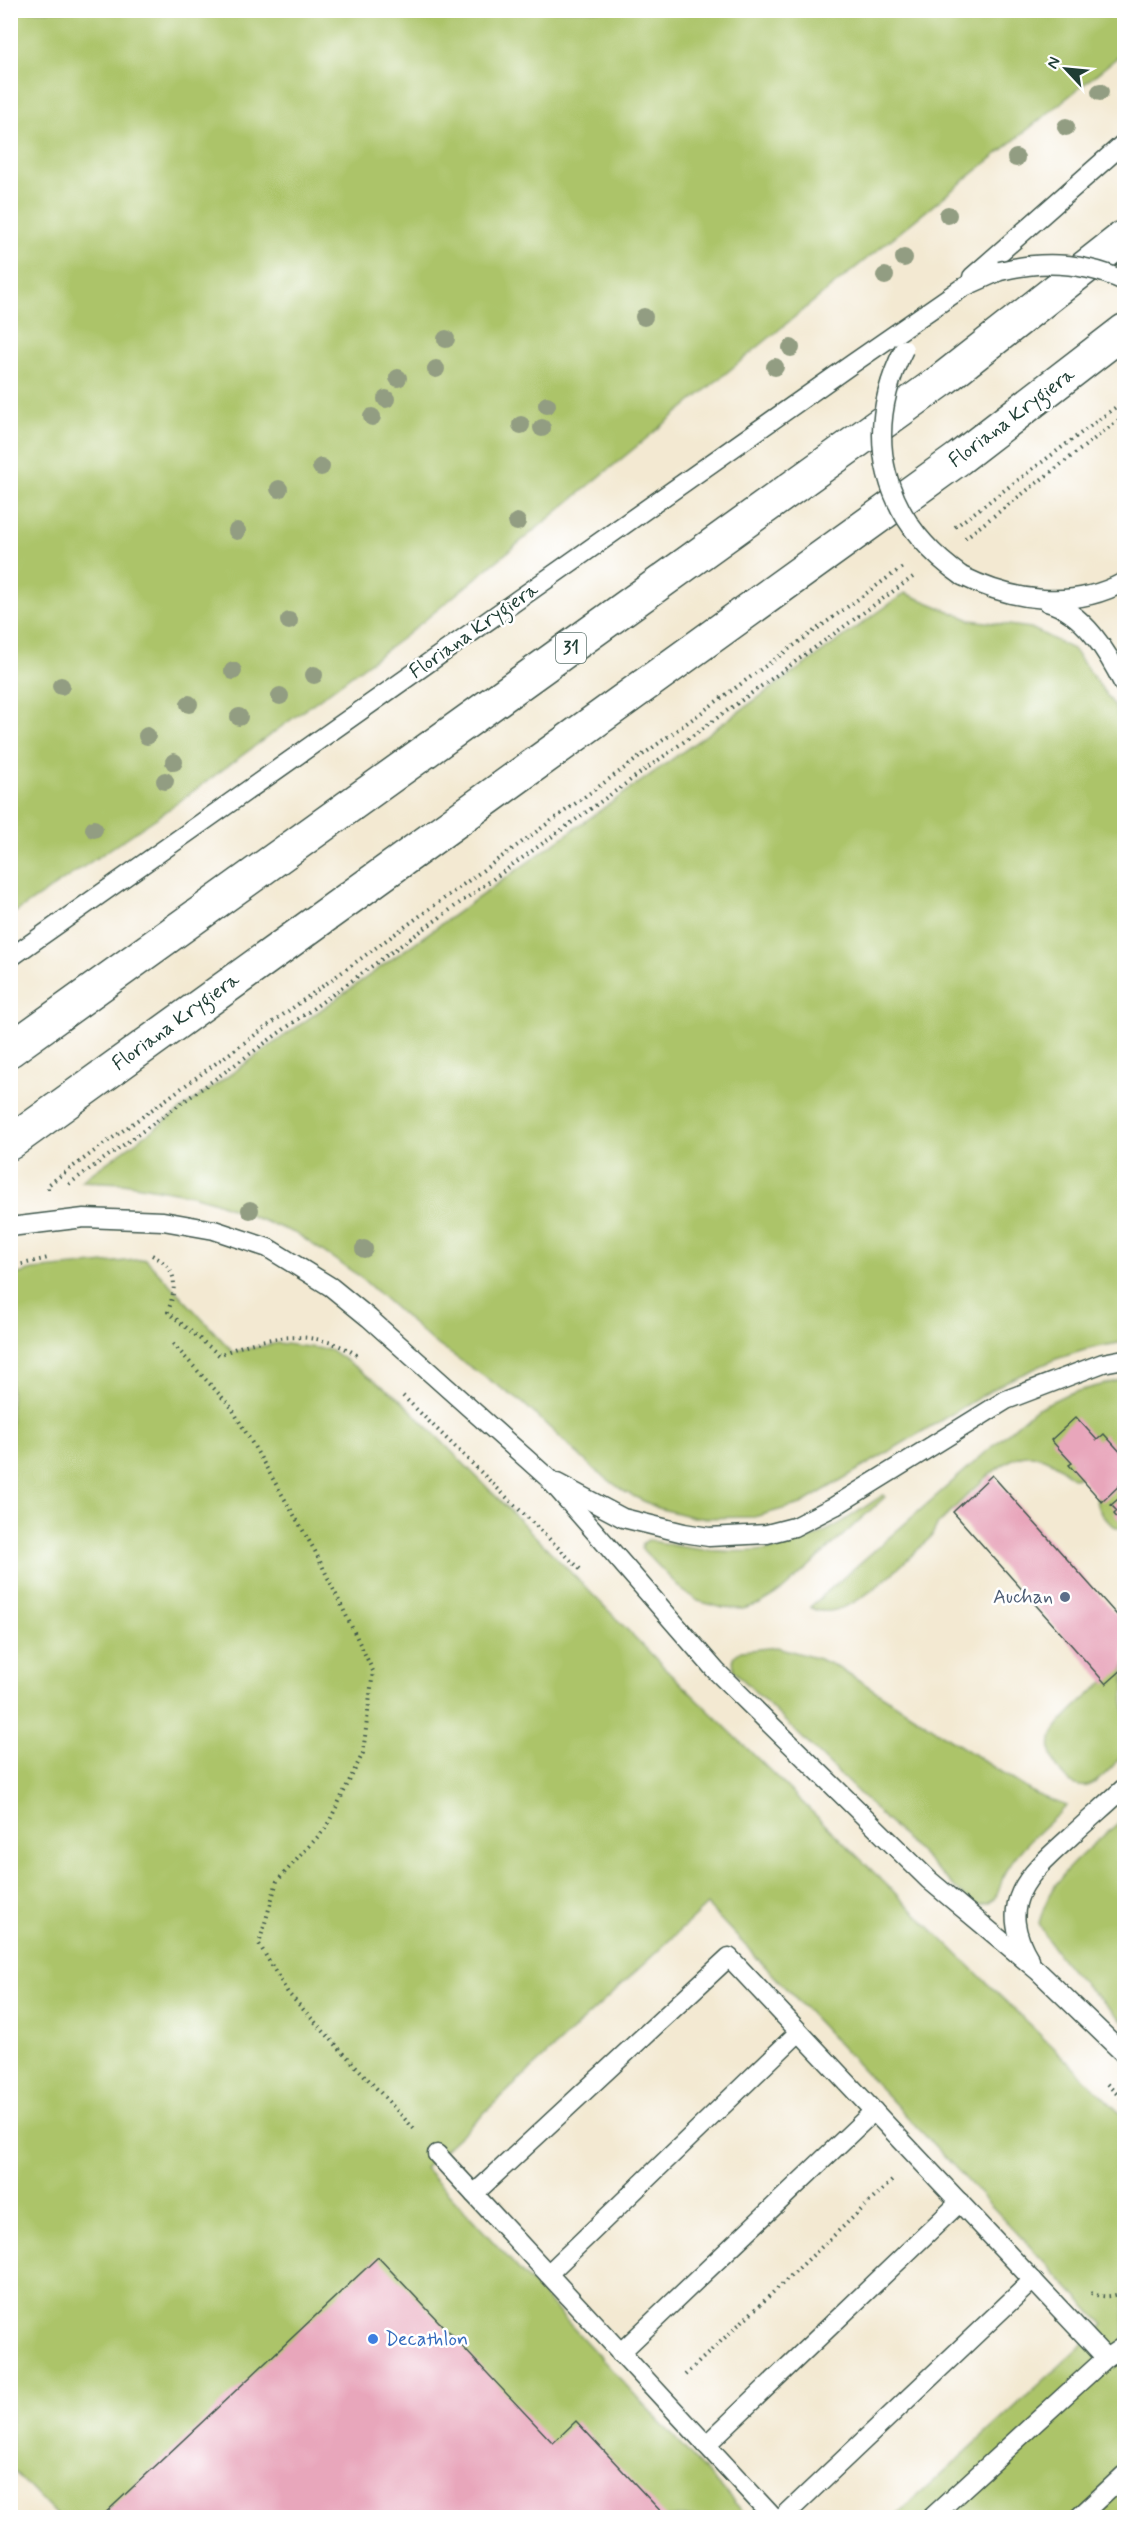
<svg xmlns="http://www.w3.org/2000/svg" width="1135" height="2528" font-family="Mynerve,sans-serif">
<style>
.green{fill:#acc469;stroke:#66804e;stroke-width:1.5}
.building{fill:#e8a6bb}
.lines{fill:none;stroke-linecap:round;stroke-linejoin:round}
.service-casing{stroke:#3f574c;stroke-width:21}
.primary-casing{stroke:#3f574c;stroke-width:36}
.path{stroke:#3f574c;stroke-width:4;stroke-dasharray:1.5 4.5;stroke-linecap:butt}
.service{stroke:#fff;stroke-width:18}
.primary{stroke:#fff;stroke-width:33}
.service-bridge-casing{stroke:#3f574c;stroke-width:21;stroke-linecap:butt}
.service-bridge{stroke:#fff;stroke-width:18}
.tree{fill:#929d82}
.service-dot{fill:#5c6f8a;stroke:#fff;stroke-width:2}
.shop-dot{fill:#3f7fe0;stroke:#fff;stroke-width:2}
.labels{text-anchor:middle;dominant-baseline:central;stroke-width:5;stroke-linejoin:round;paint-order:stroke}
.shield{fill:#fff;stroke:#627771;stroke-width:1.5}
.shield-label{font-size:18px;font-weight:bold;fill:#1f3d34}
.street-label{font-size:20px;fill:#1f3d34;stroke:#fff}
.service-label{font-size:20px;fill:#4e5e75;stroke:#fff;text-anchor:end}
.shop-label{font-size:20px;fill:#366cbe;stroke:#fff;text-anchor:start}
</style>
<rect width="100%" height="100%" fill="#fff"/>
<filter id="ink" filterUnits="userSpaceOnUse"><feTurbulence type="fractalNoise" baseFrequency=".0167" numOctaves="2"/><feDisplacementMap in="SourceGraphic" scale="12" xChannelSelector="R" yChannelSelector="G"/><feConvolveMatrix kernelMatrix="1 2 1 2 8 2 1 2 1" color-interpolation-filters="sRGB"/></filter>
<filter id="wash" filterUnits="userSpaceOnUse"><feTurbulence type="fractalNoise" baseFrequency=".008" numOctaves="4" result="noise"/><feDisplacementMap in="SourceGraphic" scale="24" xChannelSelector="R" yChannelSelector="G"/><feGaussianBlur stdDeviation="1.35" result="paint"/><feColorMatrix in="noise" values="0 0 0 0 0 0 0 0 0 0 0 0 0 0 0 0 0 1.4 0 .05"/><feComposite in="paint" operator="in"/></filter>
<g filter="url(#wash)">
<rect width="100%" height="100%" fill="#f3e9d2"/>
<g class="green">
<polygon points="1124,10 1124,52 808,306 404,637 158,817 11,915 11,11"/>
<polygon points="905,593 971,620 1031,628 1073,649 1114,705 1124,737 1124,1342 1091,1348 1056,1359 1005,1382 801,1504 754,1517 696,1518 658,1508 625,1492 595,1470 523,1403 432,1341 359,1276 297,1234 213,1201 192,1195 123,1183 81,1181"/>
<polygon points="146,1259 233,1352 278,1343 331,1350 399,1398 664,1667 1124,2117 1124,2517 895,2517 1104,2325 707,1905 425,2168 748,2517 58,2517 11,2468 11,1276 33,1270"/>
<path d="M1124,1379V1437L1079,1477L1073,1478C1059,1467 1047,1455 1028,1455C1001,1455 957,1507 937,1525L931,1537C907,1559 844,1629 810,1607L1034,1410L1067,1394Z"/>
<path d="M1121,1473H1124V1526L1119,1528C1111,1526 1106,1519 1101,1513C1087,1494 1107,1484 1121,1473Z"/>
<path d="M883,1495L885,1497L783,1590L760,1604L743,1609L723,1608L698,1601L682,1590L642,1549L643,1543L648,1540C699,1552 757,1559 807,1540C834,1529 859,1511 883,1495Z"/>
<path d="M777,1647L819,1659L840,1668L1035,1794L1067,1806C1045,1826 1022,1845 1006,1870C1000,1880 1001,1896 989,1903C983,1906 977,1904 971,1903L734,1671L733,1657L741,1651Z"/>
<path d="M1124,1665V1754C1115,1763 1102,1780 1090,1785C1068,1794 1047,1759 1051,1740C1055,1719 1107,1681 1124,1665Z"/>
<path d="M1124,1818V2022C1093,1992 1058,1964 1039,1923C1051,1873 1088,1850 1124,1818Z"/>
</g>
<g id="blocks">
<g class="building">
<polygon points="1076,1417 1097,1440 1104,1434 1124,1456 1124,1481 1102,1502 1069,1465 1072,1463 1051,1440"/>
<polygon points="992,1475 1124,1623 1124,1668 1106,1684 953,1512"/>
<polygon points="1124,1494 1124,1526 1114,1514 1117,1511 1111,1505"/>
<polygon points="378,2257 553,2443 576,2421 667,2518 100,2518"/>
</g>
</g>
</g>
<g filter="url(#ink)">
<use href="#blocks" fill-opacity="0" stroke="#3f574c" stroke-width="1.5"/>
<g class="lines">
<defs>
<g id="service">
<polyline points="972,277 1124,143"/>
<path d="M962,576C1013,601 1072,610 1124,582"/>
<path d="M1047,602C1084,612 1108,653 1124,685"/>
<polyline points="10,958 852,364 962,288 1000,271"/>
<polyline points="10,1227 84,1218 163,1221 214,1230 268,1248 331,1287 369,1318 548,1478 716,1671 929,1880 1038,1971 1124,2054"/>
<polyline points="557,1483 623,1518 684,1533 709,1537 767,1534 794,1527 835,1506 1006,1400 1103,1363 1124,1359"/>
<path d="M1030,1960C995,1903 1029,1874 1069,1838C1087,1821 1106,1805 1124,1788"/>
<polyline points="437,2154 474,2194"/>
<polyline points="548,2274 799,2032"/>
<polyline points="620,2353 874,2111"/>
<polyline points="706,2445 960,2202"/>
<polyline points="774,2518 474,2194 729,1957 1106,2358"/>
<polyline points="782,2518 1033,2280"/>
<polyline points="931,2518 1106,2358 1124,2346"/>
<polyline points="1078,2518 1124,2475"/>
</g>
<g id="primary">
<polyline points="10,1050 942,380 1124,237"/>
<polyline points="10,1143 958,459 1124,331"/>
</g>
</defs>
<use href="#service" class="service-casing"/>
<use href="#primary" class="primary-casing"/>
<g class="path">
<polyline points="955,527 1124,401"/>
<polyline points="965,538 1124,416"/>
<polyline points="69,1184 913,577"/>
<polyline points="48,1189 48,1185 60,1176 904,566"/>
<path d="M152,1255C180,1270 176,1286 168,1312L219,1355C265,1335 316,1327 360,1357"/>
<polyline points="10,1267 48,1258"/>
<polyline points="173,1344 231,1407 315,1551 373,1671 363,1753 326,1828 277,1881 259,1944 288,1993 416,2131"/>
<polyline points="403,1396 580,1569"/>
<polyline points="1107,2084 1124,2101"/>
<path d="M1091,2293C1102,2298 1113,2297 1124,2292"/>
<polyline points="685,2375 894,2179"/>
</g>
<use href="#service" class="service"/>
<use href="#primary" class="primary"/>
<defs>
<g id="service-bridge">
<path d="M1000,271C1043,260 1084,262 1124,281"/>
<path d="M904,349C861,435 882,520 962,576"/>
</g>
</defs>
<use href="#service-bridge" class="service-bridge-casing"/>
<use href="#service-bridge" class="service-bridge"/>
</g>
<g class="tree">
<circle cx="1100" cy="92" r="9"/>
<circle cx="1066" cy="127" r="9"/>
<circle cx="1016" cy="158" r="9"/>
<circle cx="948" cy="215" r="9"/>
<circle cx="904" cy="258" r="9"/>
<circle cx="885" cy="276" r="9"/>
<circle cx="644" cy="317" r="9"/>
<circle cx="446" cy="339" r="9"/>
<circle cx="791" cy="348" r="9"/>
<circle cx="775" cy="367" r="9"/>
<circle cx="436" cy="369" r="9"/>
<circle cx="398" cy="378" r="9"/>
<circle cx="386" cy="399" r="9"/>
<circle cx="547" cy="405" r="9"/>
<circle cx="372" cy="417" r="9"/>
<circle cx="521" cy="425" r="9"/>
<circle cx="542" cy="428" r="9"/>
<circle cx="321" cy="467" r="9"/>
<circle cx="279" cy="489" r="9"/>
<circle cx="517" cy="522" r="9"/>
<circle cx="237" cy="531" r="9"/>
<circle cx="289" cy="621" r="9"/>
<circle cx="233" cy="671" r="9"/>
<circle cx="314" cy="675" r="9"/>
<circle cx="61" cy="686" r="9"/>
<circle cx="280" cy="696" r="9"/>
<circle cx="189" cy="704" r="9"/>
<circle cx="239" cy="717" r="9"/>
<circle cx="147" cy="736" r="9"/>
<circle cx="174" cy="762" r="9"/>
<circle cx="165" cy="781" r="9"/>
<circle cx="94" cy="829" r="9"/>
<circle cx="250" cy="1210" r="9"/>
<circle cx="364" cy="1249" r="9"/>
</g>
</g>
<circle class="service-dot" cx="1065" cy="1597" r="6"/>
<circle class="shop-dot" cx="373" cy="2339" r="6"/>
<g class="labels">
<rect class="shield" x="556" y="633" width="30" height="30" rx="4.5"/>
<g class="shield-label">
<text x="571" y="648">31</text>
</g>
<g class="street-label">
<text transform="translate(1012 418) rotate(-37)">Floriana Krygiera</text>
<text transform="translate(474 631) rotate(-35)">Floriana Krygiera</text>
<text transform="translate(176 1022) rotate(-36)">Floriana Krygiera</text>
</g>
<g class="service-label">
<text x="1053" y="1597">Auchan</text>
</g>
<g class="shop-label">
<text x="385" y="2339">Decathlon</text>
</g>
</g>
<rect width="1135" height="2528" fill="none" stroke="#fff" stroke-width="36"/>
<g transform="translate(1066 69) rotate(296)" stroke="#ffffff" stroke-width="4.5" paint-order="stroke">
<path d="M0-4.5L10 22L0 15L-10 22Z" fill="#1f3d34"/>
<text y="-9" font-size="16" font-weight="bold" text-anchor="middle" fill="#1f3d34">N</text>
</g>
</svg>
